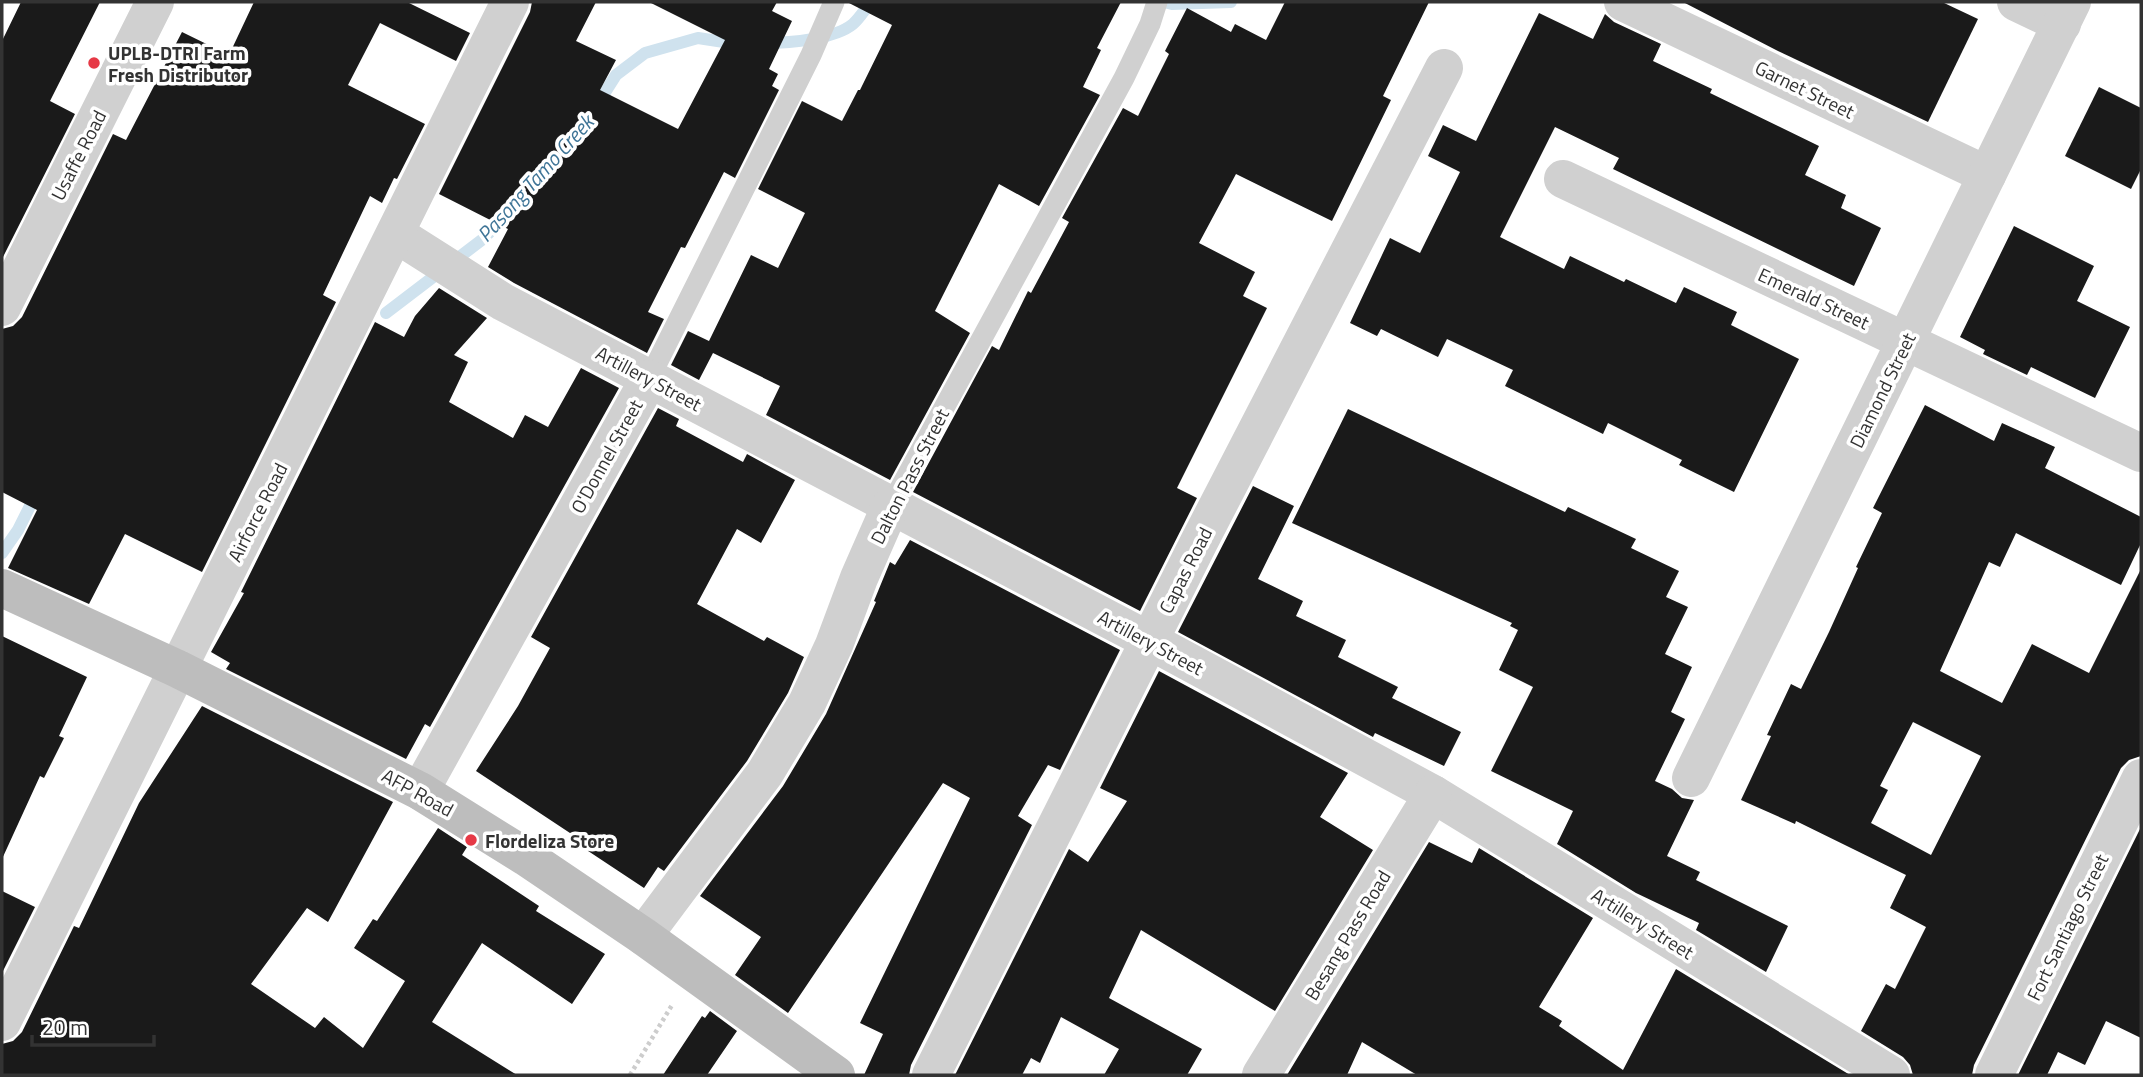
<svg xmlns="http://www.w3.org/2000/svg" width="2143" height="1077" font-family="'Titillium Web',sans-serif">
<style>
.lines{fill:none;stroke-linecap:round;stroke-linejoin:round}
.stream{stroke:#cfe2ee;stroke-width:12}
.building{fill:#1a1a1a;fill-rule:evenodd}
.path{stroke:#cdcdcd;stroke-width:4.5;stroke-dasharray:3.5 3.5;stroke-linecap:butt}
.lane{stroke:#d0d0d0;stroke-width:21}
.street{stroke:#d0d0d0;stroke-width:38}
.secondary{stroke:#bdbdbd;stroke-width:38}
.poi-dot{fill:#e63946;stroke:#fff;stroke-width:2.5}
.labels{text-anchor:middle;dominant-baseline:central;stroke-width:7;stroke-linejoin:round;paint-order:stroke}
.poi-label{font-size:19px;font-weight:bold;fill:#333;stroke:#fff;text-anchor:start}
.street-label{font-size:19px;fill:#333;stroke:#fff}
.water-label{font-size:21px;font-style:italic;fill:#3f7597;stroke:#fff}
</style>
<rect width="100%" height="100%" fill="#fff"/>
<g class="lines">
<g class="stream">
<polyline points="1164,2 1172,4 1231,2"/>
<path d="M766,43C790,43 835,39 853,24C860,18 865,9 871,2"/>
<polyline points="597,105 616,75 645,53 698,38 737,44"/>
<polyline points="386,313 483,239 508,213"/>
<polyline points="2,553 18,530 37,492"/>
</g>
</g>
<g class="building">
<polygon points="21,2 100,2 50,101 75,114 2,259 2,41"/>
<polygon points="254,2 407,2 470,33 456,61 380,23 348,85 425,124 397,179 394,178 382,203 370,196 323,295 336,302 202,572 125,534 89,604 8,568 37,510 2,492 2,329 13,326 22,317 113,134 126,140 182,32 229,55"/>
<polygon points="532,2 596,2 576,41 616,60 600,90 678,129 725,40 649,2 777,2 772,11 792,21 769,69 778,74 772,86 779,90 735,178 724,172 685,248 681,247 648,312 664,319 647,353 514,283 488,267 508,229 439,194 530,12"/>
<polygon points="847,2 1121,2 1097,48 1101,50 1083,87 1100,95 1039,206 999,184 935,311 970,333 890,480 766,415 780,386 713,353 699,380 671,365 688,331 709,341 751,255 778,268 805,213 758,189 802,101 842,121 858,90 860,90 892,25"/>
<polygon points="1285,2 1429,2 1383,96 1391,100 1332,221 1236,174 1199,243 1255,272 1243,296 1267,308 1177,488 1197,498 1140,611 913,492 992,346 999,350 1028,291 1031,293 1069,222 1062,218 1123,108 1138,116 1169,54 1165,51 1187,8 1231,32 1235,24 1266,40"/>
<polygon points="1683,2 1942,2 1978,19 1928,122 1776,50"/>
<polygon points="1539,13 1593,39 1605,14 1614,22 1661,44 1653,61 1712,89 1710,93 1819,146 1805,175 1846,195 1841,208 1881,228 1854,286 1613,169 1619,158 1555,127 1500,237 1564,269 1570,256 1624,282 1626,279 1676,303 1684,287 1737,312 1731,325 1799,359 1734,492 1679,465 1682,460 1608,423 1603,434 1505,386 1513,370 1447,339 1438,357 1381,329 1377,336 1350,323 1390,238 1420,253 1460,172 1428,156 1443,125 1476,141"/>
<polygon points="2099,87 2141,108 2141,169 2131,189 2065,156"/>
<polygon points="2014,226 2094,266 2077,301 2130,327 2095,398 2031,367 2027,375 1983,354 1985,350 1960,337"/>
<polygon points="439,288 487,318 454,355 468,362 449,402 513,438 525,415 548,427 581,368 619,388 430,727 425,724 406,759 226,669 230,663 211,652 244,593 241,592 375,322 404,337 415,316"/>
<path d="M1925,405L1994,441L2002,423L2055,447L2045,468L2141,517V543L2121,585L2016,533L2000,567L1989,562L1940,671L2002,703L2032,644L2089,673L2141,569V756L2129,760L2121,768L1974,1065L1972,1075H1913L1910,1065L1903,1057L1861,1031L1886,984L1895,989L1926,927L1890,908L1906,875L1796,821L1795,824L1741,800L1771,736L1767,735L1791,684L1801,689L1829,632L1858,568L1856,567L1882,513L1873,508ZM1913,722L1981,756L1931,855L1871,823L1888,790L1880,786Z"/>
<polygon points="658,408 679,419 676,426 743,462 747,454 795,480 761,543 737,529 697,604 764,641 767,637 804,657 788,693 747,761 664,871 658,867 644,888 570,839 573,835 476,771 518,706 550,648 531,637"/>
<polygon points="1348,409 1565,512 1568,507 1636,539 1631,548 1679,571 1666,597 1688,607 1665,654 1692,667 1671,712 1685,719 1655,781 1672,789 1682,798 1694,800 1667,856 1700,872 1696,880 1788,926 1766,972 1696,930 1699,923 1636,893 1557,844 1573,811 1491,771 1533,687 1499,670 1518,630 1510,626 1512,623 1292,523"/>
<polygon points="1253,486 1294,506 1258,579 1303,601 1296,616 1346,640 1338,657 1398,687 1392,698 1461,732 1444,766 1375,733 1373,737 1178,632"/>
<polygon points="910,540 1120,650 1060,770 1048,765 1018,816 1032,825 911,1065 909,1075 864,1075 883,1034 860,1023 970,798 943,783 788,1013 735,975 761,937 700,896 783,786 826,714 876,602 874,601 890,562 895,565"/>
<polygon points="2,636 87,677 59,736 64,738 44,778 40,776 2,859"/>
<polygon points="1159,671 1348,773 1320,817 1373,850 1275,1011 1141,930 1109,998 1202,1049 1187,1075 1104,1075 1119,1049 1061,1017 1040,1063 1031,1058 1022,1075 955,1075 1069,849 1088,862 1127,801 1100,788"/>
<polygon points="202,706 393,802 328,922 307,908 251,984 315,1028 324,1017 363,1048 405,981 354,948 373,919 377,921 438,828 467,847 462,855 539,906 536,911 605,954 572,1004 482,943 432,1022 517,1075 2,1075 2,1044 13,1041 22,1032 74,926 79,928 139,803"/>
<polygon points="2141,827 2141,1038 2106,1021 2085,1065 2058,1052 2047,1075 2018,1075"/>
<polygon points="1429,842 1472,863 1479,848 1593,918 1539,1007 1562,1021 1559,1026 1623,1070 1676,969 1850,1075 1417,1075 1362,1042 1347,1075 1287,1075"/>
<polygon points="2,891 35,907 2,973"/>
<polygon points="710,1011 737,1031 707,1075 663,1075 702,1016 705,1018"/>
</g>
<g class="lines">
<polyline class="path" points="630,1075 672,1005"/>
<g class="lane">
<polyline points="649,379 811,55 834,2"/>
<polyline points="891,505 1124,78 1150,24 1157,2"/>
</g>
<g class="street">
<polyline points="1623,2 1987,175"/>
<polyline points="2016,2 2062,24"/>
<polyline points="1563,179 2141,453"/>
<polyline points="396,234 503,302 1150,641 1433,794 1891,1075"/>
<polyline points="2,307 155,2"/>
<polyline points="1691,778 2072,2"/>
<polyline points="420,791 649,379"/>
<polyline points="643,936 765,773 807,703 834,645 859,578 891,505"/>
<polyline points="2,1022 510,2"/>
<polyline points="931,1075 1199,542 1444,68"/>
<polyline points="1261,1075 1433,794"/>
<polyline points="1994,1075 2141,778"/>
</g>
<polyline class="secondary" points="2,588 178,669 420,791 526,857 643,936 836,1075"/>
</g>
<g class="poi-dot">
<circle cx="94" cy="63" r="7"/>
<circle cx="471" cy="840" r="7"/>
</g>
<g class="labels">
<g class="poi-label">
<text x="108" y="52">UPLB-DTRI Farm<tspan x="108" dy="22">Fresh Distributor</tspan></text>
<text x="485" y="840">Flordeliza Store</text>
</g>
<g class="street-label">
<text transform="translate(1805 89) rotate(26)">Garnet Street</text>
<text transform="translate(78 155) rotate(-63)">Usaffe Road</text>
<text transform="translate(1814 298) rotate(25)">Emerald Street</text>
<text transform="translate(649 378) rotate(28)">Artillery Street</text>
<text transform="translate(1882 390) rotate(-64)">Diamond Street</text>
<text transform="translate(606 456) rotate(-61)">O'Donnel Street</text>
<text transform="translate(909 476) rotate(-63)">Dalton Pass Street</text>
<text transform="translate(257 512) rotate(-63)">Airforce Road</text>
<text transform="translate(1185 570) rotate(-63)">Capas Road</text>
<text transform="translate(1151 642) rotate(28)">Artillery Street</text>
<text transform="translate(418 792) rotate(29)">AFP Road</text>
<text transform="translate(1643 923) rotate(32)">Artillery Street</text>
<text transform="translate(2067 927) rotate(-64)">Fort Santiago Street</text>
<text transform="translate(1347 935) rotate(-59)">Besang Pass Road</text>
</g>
<g class="water-label">
<text transform="translate(535 178) rotate(-48)">Pasong Tamo Creek</text>
</g>
</g>
<rect width="2143" height="1077" fill="none" stroke="#333333" stroke-width="7"/>
<path d="M32 1035v10h122v-10" fill="none" stroke="#333333" stroke-width="3.5"/>
<text x="42" y="1035" font-size="21" fill="#333333" stroke="#ffffff" stroke-width="5" paint-order="stroke">20 m</text>
</svg>
